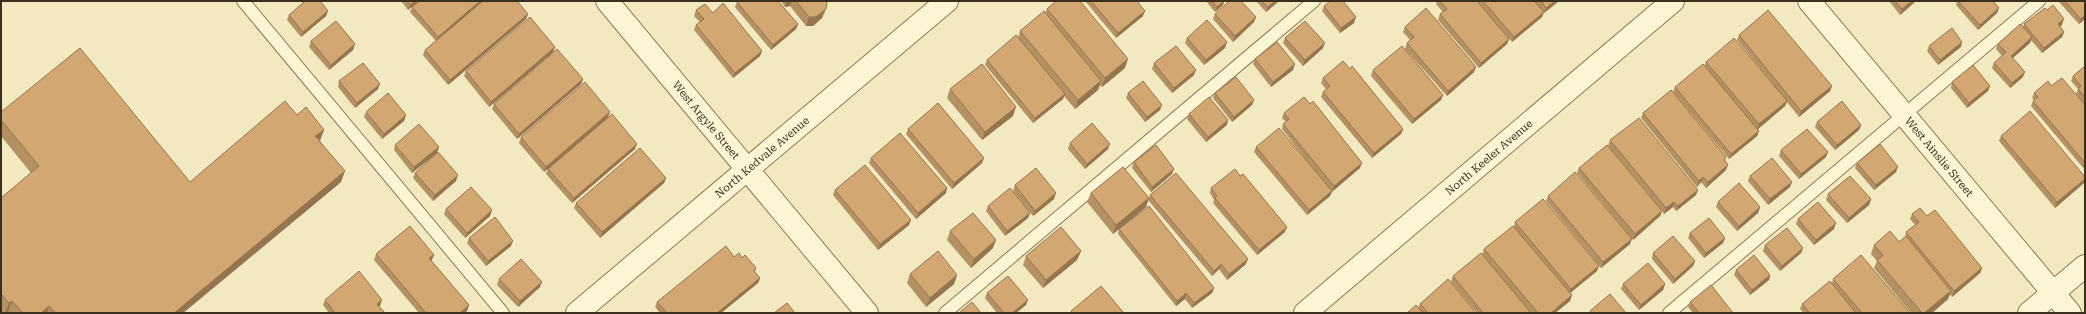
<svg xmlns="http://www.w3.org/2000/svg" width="2086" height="314" font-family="'Roboto Serif',serif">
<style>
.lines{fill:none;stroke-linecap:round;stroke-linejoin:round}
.service-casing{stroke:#8c7a56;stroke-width:14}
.minor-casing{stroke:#8c7a56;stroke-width:24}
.service{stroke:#fcf5d4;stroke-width:12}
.minor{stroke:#fcf5d4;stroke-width:22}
.wall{fill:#b59062}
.shaded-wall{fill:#947550}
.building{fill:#d3a772;stroke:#947550}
.labels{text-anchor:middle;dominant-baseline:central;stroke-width:4;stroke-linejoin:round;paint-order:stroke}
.street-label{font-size:11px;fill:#3a2f1c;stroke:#f8f2d0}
</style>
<rect width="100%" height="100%" fill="#f2e9c0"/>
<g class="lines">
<defs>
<g id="service">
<polyline points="243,1 503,313"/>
<polyline points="945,313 1314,1"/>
<polyline points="1669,313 2039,1"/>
</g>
<g id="minor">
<path id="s1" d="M607,1L867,313"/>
<path id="s2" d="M1809,1L2070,313"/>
<path id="s3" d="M577,313L947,1"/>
<path id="s4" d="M1305,313L1673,1"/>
<polyline points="2029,313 2085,266"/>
</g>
</defs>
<use href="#service" class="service-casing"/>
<use href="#minor" class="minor-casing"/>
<use href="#service" class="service"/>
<use href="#minor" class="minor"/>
</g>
<g class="wall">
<polygon points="401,1 419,1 408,10"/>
<polygon points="781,1 827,1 822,18 813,26 806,26 790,6 785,7"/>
<polygon points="1085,1 1137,1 1143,16 1116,38"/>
<polygon points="1206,1 1224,1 1223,5 1215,12"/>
<polygon points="1256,1 1279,1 1266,12"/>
<polygon points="1437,1 1477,1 1509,39 1507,44 1479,68 1438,20 1440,14 1443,12 1436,4"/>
<polygon points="1477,1 1559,1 1544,13 1544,12 1542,17 1512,42"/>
<polygon points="1889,1 1916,1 1900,15"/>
<polygon points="1957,1 1993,1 1999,8 1997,13 1978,30 1956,5"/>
<polygon points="2059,1 2085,1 2085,19 2079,24 2059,2"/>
<polygon points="737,2 798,24 796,29 771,50 735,7"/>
<polygon points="1324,6 1354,23 1340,33 1322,11"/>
<polygon points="412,7 528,14 526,19 448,85 423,55 425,50 436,41 410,12"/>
<polygon points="1047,9 1125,68 1102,87 1100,85 1098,90 1075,109 1064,96 1063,99 1033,123 985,65 987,60 1018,38 1020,31 1045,13"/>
<polygon points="696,10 713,13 762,51 760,56 733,78 694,30 696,25 700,22 694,16"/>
<polygon points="2047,10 2062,25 2060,26 2064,32 2062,37 2042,53 2031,40 2030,43 2013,58 2023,77 2010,88 1992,68 1994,63 2002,56 1996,49 1998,44 2023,27 2024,24"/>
<polygon points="328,11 326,16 301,37 287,20 289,15"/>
<polygon points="1215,14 1256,17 1254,22 1233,42 1213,19"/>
<polygon points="1405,27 1474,72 1447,96 1405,49 1407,43 1410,40 1403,32"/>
<polygon points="1739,35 1832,86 1830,91 1799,117 1787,102 1785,106 1758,129 1759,131 1757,136 1729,159 1673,92 1675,87 1704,66 1706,62 1773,84 1737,40"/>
<polygon points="1187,38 1225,48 1204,65 1185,43"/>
<polygon points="1285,38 1323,48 1303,66 1283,43"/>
<polygon points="311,41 355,44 353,50 329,70 309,47"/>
<polygon points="1929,46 1961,47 1938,65 1927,51"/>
<polygon points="555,47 553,52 489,107 464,76 466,71"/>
<polygon points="1255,59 1293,70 1271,87 1253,64"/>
<polygon points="1154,63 1194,75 1172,93 1152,69"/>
<polygon points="2085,66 2085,105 2076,94 2078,89 2071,81 2073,76"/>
<polygon points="1373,70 1443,95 1441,100 1412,124 1371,76"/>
<polygon points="1323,78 1403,129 1401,134 1372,158 1321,97 1323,92 1326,89 1321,83"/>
<polygon points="583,79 581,84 517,139 492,109 494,104"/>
<polygon points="339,81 378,89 355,108 338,87"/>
<polygon points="1952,82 1990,86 1988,91 1967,108 1951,88"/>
<polygon points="2051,86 2085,105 2085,170 2031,106 2033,101 2034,100 2032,98 2034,93"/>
<polygon points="950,89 1013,116 982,140 947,98"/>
<polygon points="1128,93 1160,110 1145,122 1126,98"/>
<polygon points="1215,93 1254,100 1252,105 1232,122 1213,98"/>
<polygon points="1,112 190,182 320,141 341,182 183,313 9,313 8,312 7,313 3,313 1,310 1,198 31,173 1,136"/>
<polygon points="366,112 406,115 404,121 382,139 364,117"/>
<polygon points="610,112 608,117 635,149 572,203 546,174 548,169 544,172 519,143 521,137"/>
<polygon points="1284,113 1360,168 1332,191 1330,196 1307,215 1254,152 1256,147 1307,161 1282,129 1283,124 1286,122 1282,118"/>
<polygon points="1643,113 1726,157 1725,161 1726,170 1706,188 1701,182 1697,187 1641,118"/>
<polygon points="1189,114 1227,125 1206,142 1187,119"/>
<polygon points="1817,122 1861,125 1859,130 1835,150 1815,127"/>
<polygon points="908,129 982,163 952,189 906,134"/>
<polygon points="2001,136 2085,177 2085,181 2084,183 2055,208 1999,141"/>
<polygon points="1610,140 1696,195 1676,211 1673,207 1664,214 1662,211 1660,216 1633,240 1577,173 1579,168 1650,196 1608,146"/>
<polygon points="1070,143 1108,149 1085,169 1068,149"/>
<polygon points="395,145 437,153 412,173 394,150"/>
<polygon points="1781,150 1826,157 1799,179 1779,156"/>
<polygon points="871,158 946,193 916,219 869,163"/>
<polygon points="1134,162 1172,174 1151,192 1132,168"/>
<polygon points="1857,163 1896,172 1874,190 1855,168"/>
<polygon points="415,173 456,181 433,201 413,178"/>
<polygon points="1240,176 1285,232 1257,255 1213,203 1214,200 1210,193 1211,188"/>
<polygon points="1750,176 1790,187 1768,205 1748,181"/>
<polygon points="666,178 664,183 600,238 574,208 576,203"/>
<polygon points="1015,185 1054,199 1033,216 1013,191"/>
<polygon points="835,190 909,225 878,250 833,195"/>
<polygon points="1091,193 1149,198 1150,195 1246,264 1227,280 1219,269 1212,276 1148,200 1146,207 1113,234 1087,202"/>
<polygon points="1828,194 1871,199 1869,205 1847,223 1826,200"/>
<polygon points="1548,196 1630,244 1601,268 1546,201"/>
<polygon points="1718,202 1760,207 1758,213 1737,231 1716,207"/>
<polygon points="988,206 1030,213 1028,218 1005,236 986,211"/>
<polygon points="446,209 492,210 490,216 465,238 444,214"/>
<polygon points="1912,214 1927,216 1982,268 1980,273 1952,297 1950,294 1948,299 1932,313 1911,313 1874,268 1877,261 1871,254 1874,245 1899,242 1905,238 1906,232 1915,225 1910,219"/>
<polygon points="1798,219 1834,229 1814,245 1796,224"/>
<polygon points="1515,222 1597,271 1570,293 1572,295 1570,301 1555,313 1531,313 1482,255 1484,249 1514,227"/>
<polygon points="1119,229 1214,288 1212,293 1192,308 1185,299 1176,306 1118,234"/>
<polygon points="950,231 993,248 971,268 947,240"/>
<polygon points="1690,233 1725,238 1723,243 1704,258 1688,238"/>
<polygon points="469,238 511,246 486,266 467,243"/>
<polygon points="1765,245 1803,248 1801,253 1780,271 1763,251"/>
<polygon points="1081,251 1077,260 1043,288 1023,265 1026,256"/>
<polygon points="1653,253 1695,261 1693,266 1673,284 1652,259"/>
<polygon points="376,254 432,260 431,261 469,305 467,311 464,313 419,313 374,260"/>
<polygon points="734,257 742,258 756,268 755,272 760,278 758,283 721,313 660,313 655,307 657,302"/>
<polygon points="1736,270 1770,275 1769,280 1750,295 1734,275"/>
<polygon points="910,274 957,275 954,284 926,307 907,283"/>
<polygon points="1453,276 1530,313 1477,313 1451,282"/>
<polygon points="499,279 540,287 518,307 497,285"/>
<polygon points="1833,279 1910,313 1804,313 1800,309 1802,304 1832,284"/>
<polygon points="1623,284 1665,284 1663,290 1639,310 1621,289"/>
<polygon points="987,293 1028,300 1026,305 1016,313 997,313 985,298"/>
<polygon points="325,300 380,306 379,306 385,313 329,313 323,305"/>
<polygon points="1690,302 1733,313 1693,313 1688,307"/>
<polygon points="1420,304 1476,313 1407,313 1418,308"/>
</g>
<g class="shaded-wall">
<polygon points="415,1 419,1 408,10 410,5"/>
<polygon points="480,1 484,1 436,42 438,37"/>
<polygon points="787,1 792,1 790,6 785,7"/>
<polygon points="1224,1 1223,5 1215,12 1217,7"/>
<polygon points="1275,1 1279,1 1266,12 1268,7"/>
<polygon points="1555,1 1559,1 1544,13 1546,8"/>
<polygon points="1912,1 1916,1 1900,15 1902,9"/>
<polygon points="1999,8 1997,13 1978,30 1980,25"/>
<polygon points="826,9 822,18 813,26 806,26 809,17"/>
<polygon points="328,11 326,16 301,37 303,32"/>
<polygon points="1145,11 1143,16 1116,38 1118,33"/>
<polygon points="1544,12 1542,17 1512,42 1514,37"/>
<polygon points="528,14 526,19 448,85 450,80"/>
<polygon points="2085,15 2085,19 2079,24 2081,19"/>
<polygon points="1256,17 1254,22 1233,42 1235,36"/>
<polygon points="1356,17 1354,23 1340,33 1341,28"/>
<polygon points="2064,19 2062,25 2056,29 2058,24"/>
<polygon points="798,24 796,29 771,50 773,45"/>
<polygon points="2064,32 2062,37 2042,53 2044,48"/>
<polygon points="2032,37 2030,43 2009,61 2011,56"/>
<polygon points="1509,39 1507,44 1479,68 1481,63"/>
<polygon points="1227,42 1225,48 1204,65 1206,60"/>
<polygon points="1962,42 1961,47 1938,65 1940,60"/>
<polygon points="1325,43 1323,48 1303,66 1305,60"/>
<polygon points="355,44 353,50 329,70 331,65"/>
<polygon points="555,47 553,52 489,107 491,102"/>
<polygon points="762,51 760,56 733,78 735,73"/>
<polygon points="1128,59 1125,68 1102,87 1105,78"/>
<polygon points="1295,64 1293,70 1271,87 1273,82"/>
<polygon points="1476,67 1474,72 1447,96 1448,91"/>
<polygon points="1196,70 1194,75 1172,93 1174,88"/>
<polygon points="2025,72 2023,77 2010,88 2012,83"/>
<polygon points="583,79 581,84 517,139 519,134"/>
<polygon points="1101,81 1098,90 1075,109 1078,100"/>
<polygon points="380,84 378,89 355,108 357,103"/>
<polygon points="1832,86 1830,91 1799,117 1801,111"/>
<polygon points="1990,86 1988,91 1967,108 1969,103"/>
<polygon points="1065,94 1063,99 1033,123 1035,118"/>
<polygon points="1443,95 1441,100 1412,124 1414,119"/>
<polygon points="1254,100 1252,105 1232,122 1234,117"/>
<polygon points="1787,101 1785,106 1757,130 1759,124"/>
<polygon points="1162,105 1160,110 1145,122 1147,117"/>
<polygon points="1016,107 1013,116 982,140 985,132"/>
<polygon points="610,112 608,117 544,172 546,167"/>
<polygon points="406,115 404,121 382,139 384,134"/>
<polygon points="1228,120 1227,125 1206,142 1208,137"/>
<polygon points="1861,125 1859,130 1835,150 1837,145"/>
<polygon points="1403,129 1401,134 1372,158 1374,153"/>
<polygon points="324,130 320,141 315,136"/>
<polygon points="1759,131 1757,136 1729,159 1731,154"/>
<polygon points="637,144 635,149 572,203 574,198"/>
<polygon points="1110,144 1108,149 1085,169 1087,164"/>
<polygon points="439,147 437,153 412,173 414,167"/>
<polygon points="1828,152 1826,157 1799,179 1801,174"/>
<polygon points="984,158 982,163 952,189 954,183"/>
<polygon points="1362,163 1360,168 1332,192 1334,186"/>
<polygon points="1728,165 1726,170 1706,188 1708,182"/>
<polygon points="1898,167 1896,172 1874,190 1876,185"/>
<polygon points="1174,169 1172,174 1151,192 1152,187"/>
<polygon points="345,171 341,182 183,313 174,313"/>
<polygon points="458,175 456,181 433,201 435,195"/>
<polygon points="1703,177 1701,182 1697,187 1699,181"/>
<polygon points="666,178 664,183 600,238 602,232"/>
<polygon points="2085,179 2084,183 2055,208 2057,202"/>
<polygon points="1792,182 1790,187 1768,205 1770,199"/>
<polygon points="947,188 946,193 916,219 918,213"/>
<polygon points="1698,190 1696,195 1676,211 1678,206"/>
<polygon points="1332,191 1330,196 1307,215 1309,210"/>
<polygon points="1056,193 1054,199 1033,216 1035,211"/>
<polygon points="1149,198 1146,207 1113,234 1116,225"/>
<polygon points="1871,199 1869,205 1847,223 1849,218"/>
<polygon points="1674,202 1673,207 1664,214 1666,208"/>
<polygon points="1760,207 1758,213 1737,231 1739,226"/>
<polygon points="492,210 490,216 465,238 467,233"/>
<polygon points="1662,211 1660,216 1633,240 1635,234"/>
<polygon points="1030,213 1028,218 1005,236 1007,231"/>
<polygon points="911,220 909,225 878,250 880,244"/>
<polygon points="1836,223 1834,229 1814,245 1816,240"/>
<polygon points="1287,227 1285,232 1257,255 1259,250"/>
<polygon points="1725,238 1723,243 1704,258 1706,253"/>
<polygon points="1632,239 1630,244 1601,268 1603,262"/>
<polygon points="996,240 993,248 971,268 974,259"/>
<polygon points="513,241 511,246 486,266 488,261"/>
<polygon points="1803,248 1801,253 1780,271 1782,266"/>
<polygon points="1081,251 1077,260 1043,288 1046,280"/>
<polygon points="434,255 432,260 427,264 429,258"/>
<polygon points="1248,259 1246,264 1227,280 1229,274"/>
<polygon points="1695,261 1693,266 1673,284 1675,279"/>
<polygon points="1221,264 1219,269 1212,276 1214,271"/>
<polygon points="1599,266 1597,271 1569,294 1571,289"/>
<polygon points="1982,268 1980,273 1952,297 1954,291"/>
<polygon points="957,275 954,284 926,307 930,298"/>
<polygon points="1770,275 1769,280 1750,295 1752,290"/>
<polygon points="760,278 758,283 721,313 717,313"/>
<polygon points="542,282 540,287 518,307 520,301"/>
<polygon points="1665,284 1663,290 1639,310 1641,305"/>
<polygon points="1214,288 1212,293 1192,308 1194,303"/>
<polygon points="1951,291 1948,299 1932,313 1924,313"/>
<polygon points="1186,293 1185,299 1176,306 1177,301"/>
<polygon points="1572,295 1570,301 1555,313 1551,313"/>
<polygon points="382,300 380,306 376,309 377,304"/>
<polygon points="1028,300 1026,305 1016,313 1012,313"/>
<polygon points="12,301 8,312 5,313 9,303"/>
<polygon points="469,305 467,311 464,313 460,313"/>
<polygon points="49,306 47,313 41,313"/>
</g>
<g class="building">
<polygon points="305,1 320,1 328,11 303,32 289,15"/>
<polygon points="407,1 415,1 410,5"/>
<polygon points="420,1 480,1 438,37 412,7"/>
<polygon points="483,1 517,1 528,14 450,80 425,50"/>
<polygon points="738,1 778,1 798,24 773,45 737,2"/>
<polygon points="796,1 826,1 827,2 826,9 816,17 809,17"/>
<polygon points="1056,1 1080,1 1128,59 1105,78 1047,9"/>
<polygon points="1091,1 1137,1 1145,11 1118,33"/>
<polygon points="1212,1 1224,1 1217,7"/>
<polygon points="1229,1 1241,1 1256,17 1235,36 1215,14"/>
<polygon points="1262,1 1275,1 1268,7"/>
<polygon points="1330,1 1343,1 1356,17 1341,28 1324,6"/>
<polygon points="1440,1 1477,1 1509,39 1481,63 1440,14 1447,9"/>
<polygon points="1483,1 1534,1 1544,12 1514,37"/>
<polygon points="1541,1 1555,1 1546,8"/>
<polygon points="1895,1 1912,1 1902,9"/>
<polygon points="1958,1 1993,1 1999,8 1980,25"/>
<polygon points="2065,1 2085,1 2085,15 2081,19"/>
<polygon points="723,3 762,51 735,73 696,25 704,19 696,10 705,4 713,13"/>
<polygon points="2053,5 2064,19 2058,24 2064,32 2044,48 2024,24 2045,8 2047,10"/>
<polygon points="1426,8 1476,67 1448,91 1407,43 1414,37 1405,27"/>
<polygon points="1768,10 1832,86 1801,111 1739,35"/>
<polygon points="1044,11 1101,81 1078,100 1020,31"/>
<polygon points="530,17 555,47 491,102 466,71"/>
<polygon points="1207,20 1227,42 1206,60 1187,38"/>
<polygon points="336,21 355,44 331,65 311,41"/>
<polygon points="1305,21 1325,43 1305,60 1285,38"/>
<polygon points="2020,24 2032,37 2011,56 2025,72 2012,83 1994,63 2006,52 1998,44"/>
<polygon points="1952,28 1962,42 1940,60 1929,46"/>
<polygon points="1016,35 1065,94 1035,118 987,60"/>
<polygon points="1734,38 1787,101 1759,124 1706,62"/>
<polygon points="1277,42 1295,64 1273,82 1255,59"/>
<polygon points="1176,46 1196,70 1174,88 1154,63"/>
<polygon points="1402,46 1443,95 1414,119 1373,70"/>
<polygon points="80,48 190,182 285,101 297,115 306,107 324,130 315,136 345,171 174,313 56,313 49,306 41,313 23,313 12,301 9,303 1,294 1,198 39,166 1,120 1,112"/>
<polygon points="557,49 583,79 519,134 494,104"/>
<polygon points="1343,61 1350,69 1352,66 1403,129 1374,153 1323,92 1330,86 1323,78"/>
<polygon points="363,63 380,84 357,103 339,81"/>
<polygon points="982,64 1016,107 985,132 950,89"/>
<polygon points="1703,64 1759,131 1731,154 1675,87"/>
<polygon points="1973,65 1990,86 1969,103 1952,82"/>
<polygon points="2085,66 2085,97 2078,89 2081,86 2073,76"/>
<polygon points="1236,77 1254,100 1234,117 1215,93"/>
<polygon points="2062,78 2085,105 2085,163 2033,101 2038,97 2034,93 2048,81 2051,86"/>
<polygon points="1143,81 1162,105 1147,117 1128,93"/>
<polygon points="585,82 610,112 546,167 521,137"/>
<polygon points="1671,90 1726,157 1724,159 1728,165 1708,182 1703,177 1699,181 1643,113"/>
<polygon points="388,93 406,115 384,134 366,112"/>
<polygon points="1209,97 1228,120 1208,137 1189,114"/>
<polygon points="1304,97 1310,104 1313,101 1362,163 1334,186 1283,124 1289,119 1284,113"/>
<polygon points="1842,101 1861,125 1837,145 1817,122"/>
<polygon points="938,103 984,158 954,183 908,129"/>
<polygon points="2030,111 2085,177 2085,179 2057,202 2001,136"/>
<polygon points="612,114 637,144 574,198 548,169"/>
<polygon points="1639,118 1698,190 1678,206 1674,202 1666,208 1610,140"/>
<polygon points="1092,123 1110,144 1087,164 1070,143"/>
<polygon points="419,124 439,147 414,167 395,145"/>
<polygon points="1279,128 1332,191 1309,210 1256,147"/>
<polygon points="1807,129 1828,152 1801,174 1781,150"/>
<polygon points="900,133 947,188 918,213 871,158"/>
<polygon points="1880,144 1898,167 1876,185 1857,163"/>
<polygon points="1156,145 1174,169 1152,187 1134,162"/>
<polygon points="1607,145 1662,211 1635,234 1579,168"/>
<polygon points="640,148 666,178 602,232 576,203"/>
<polygon points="438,152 458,175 435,195 415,173"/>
<polygon points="1772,158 1792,182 1770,199 1750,176"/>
<polygon points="865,165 911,220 880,244 835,190"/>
<polygon points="1123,167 1149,198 1116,225 1091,193"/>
<polygon points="1036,168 1056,193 1035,211 1015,185"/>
<polygon points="1235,169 1240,176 1243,174 1287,227 1259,250 1215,198 1217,196 1211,188"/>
<polygon points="1575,172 1632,239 1603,262 1548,196"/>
<polygon points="1176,173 1248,259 1229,274 1221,264 1214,271 1150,195"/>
<polygon points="1850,176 1871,199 1849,218 1828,194"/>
<polygon points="1739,183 1760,207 1739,226 1718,202"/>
<polygon points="471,187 492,210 467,233 446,209"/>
<polygon points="1010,188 1030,213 1007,231 988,206"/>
<polygon points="1543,199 1599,266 1571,289 1515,222"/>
<polygon points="1818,202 1836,223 1816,240 1798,219"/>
<polygon points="1149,206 1214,288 1194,303 1186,293 1177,301 1119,229"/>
<polygon points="1920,208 1927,216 1935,210 1982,268 1954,291 1906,232 1919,222 1912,214"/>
<polygon points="973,213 996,240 974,259 950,231"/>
<polygon points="495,217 513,241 488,261 469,238"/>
<polygon points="1709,218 1725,238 1706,253 1690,233"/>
<polygon points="410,226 434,255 429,258 469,305 460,313 426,313 376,254"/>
<polygon points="1513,226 1572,295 1551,313 1538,313 1484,249"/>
<polygon points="1061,227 1081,251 1046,280 1026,256"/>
<polygon points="1787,228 1803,248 1782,266 1765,245"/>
<polygon points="1890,231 1899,242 1906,236 1951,291 1924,313 1922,313 1877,260 1883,255 1874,245"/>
<polygon points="1673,236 1695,261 1675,279 1653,253"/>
<polygon points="726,246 734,257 739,253 742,258 745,255 756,268 754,271 760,278 717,313 667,313 657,302"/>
<polygon points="938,251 957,275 930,298 910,274"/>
<polygon points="1481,253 1530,312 1529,313 1483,313 1453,276"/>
<polygon points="1754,255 1770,275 1752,290 1736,270"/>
<polygon points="1861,255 1910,313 1862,313 1833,279"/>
<polygon points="521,259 542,282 520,301 499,279"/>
<polygon points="1648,263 1665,284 1641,305 1623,284"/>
<polygon points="359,271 382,300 377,304 385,313 335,313 325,300"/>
<polygon points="1008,276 1028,300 1012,313 1004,313 987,293"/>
<polygon points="1448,279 1476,313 1428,313 1420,304"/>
<polygon points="1830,281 1856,313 1810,313 1802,304"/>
<polygon points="1711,285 1733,313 1699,313 1690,302"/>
<polygon points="1101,286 1124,313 1073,313 1071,311"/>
<polygon points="1610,294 1626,313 1592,313 1590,311"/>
<polygon points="972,302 981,313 959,313"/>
<polygon points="787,303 795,313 774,313"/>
<polygon points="1416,305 1423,313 1407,313"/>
</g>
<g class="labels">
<g class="street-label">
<text stroke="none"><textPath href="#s1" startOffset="155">West Argyle Street</textPath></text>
<text stroke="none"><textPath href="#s3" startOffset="242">North Kedvale Avenue</textPath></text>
<text stroke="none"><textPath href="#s4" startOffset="241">North Keeler Avenue</textPath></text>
<text stroke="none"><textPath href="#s2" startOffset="203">West Ainslie Street</textPath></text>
</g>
</g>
<rect width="2086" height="314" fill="none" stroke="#3a2f1c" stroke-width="4"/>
</svg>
